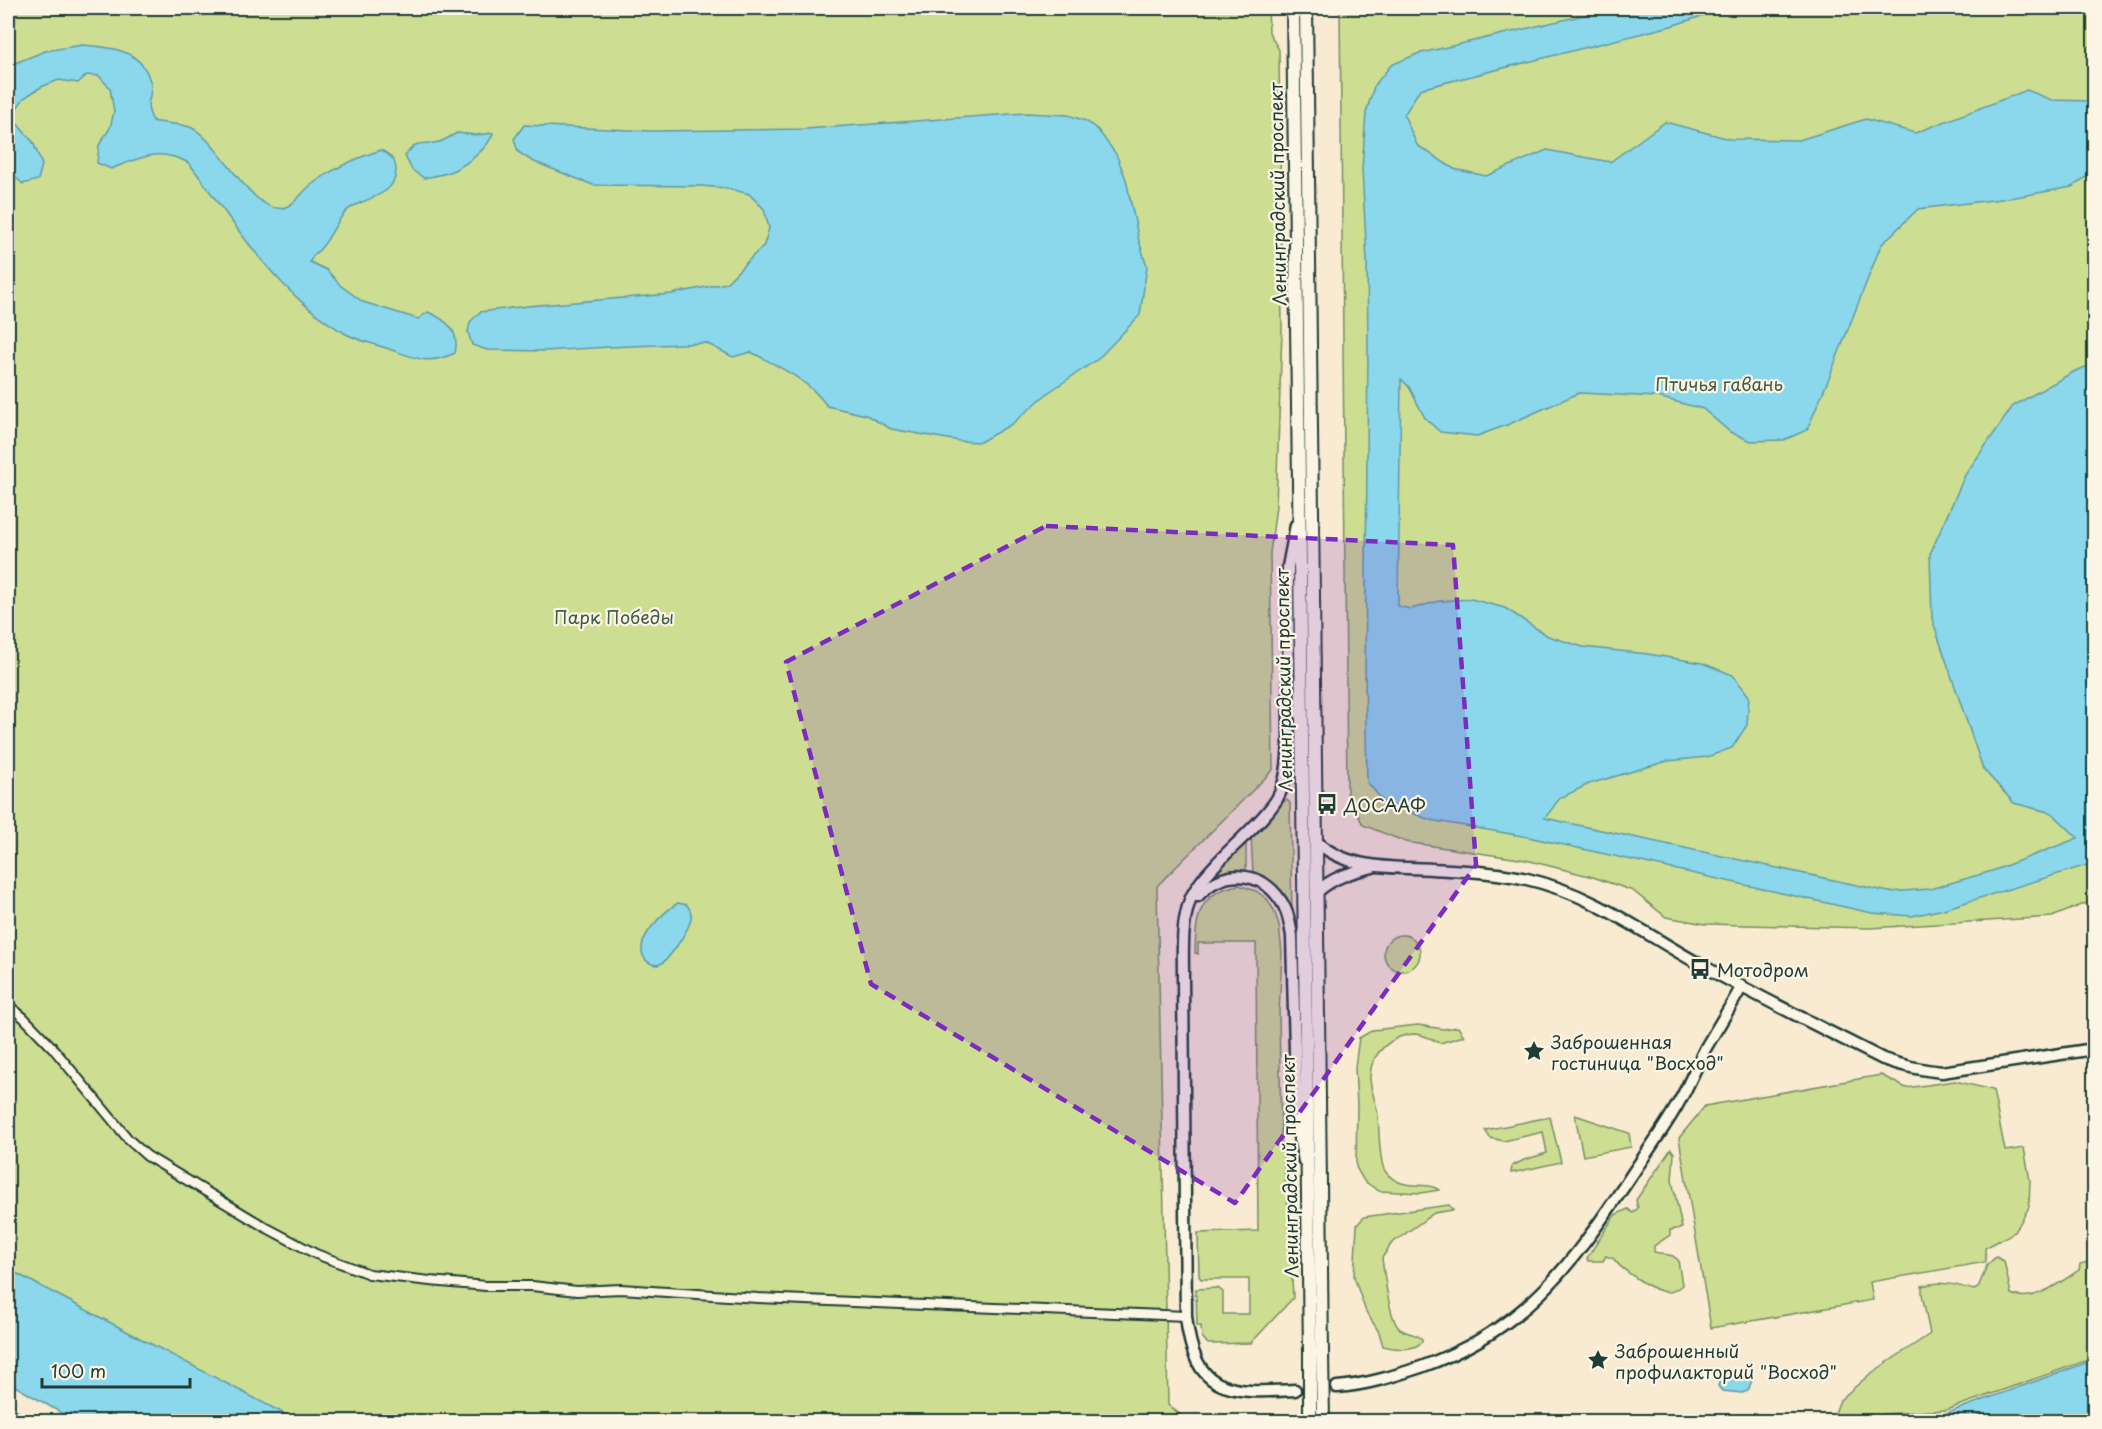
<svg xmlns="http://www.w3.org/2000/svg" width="2102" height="1429" font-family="'Playpen Sans',sans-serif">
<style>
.green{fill:#cdde92;stroke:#768e63;stroke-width:1.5}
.water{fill:#8bd7eb;stroke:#6099a2;stroke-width:1.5}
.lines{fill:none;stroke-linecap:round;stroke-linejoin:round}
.secondary-tunnel{stroke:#cdc7b2;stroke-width:10;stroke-dasharray:10 5;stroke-linecap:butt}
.street-casing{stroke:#1f3d34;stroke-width:12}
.secondary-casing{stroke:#1f3d34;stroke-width:15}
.primary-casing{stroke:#1f3d34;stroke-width:16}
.street{stroke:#fcf5e5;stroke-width:8}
.secondary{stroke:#fcf5e5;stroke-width:10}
.primary{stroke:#fcf5e5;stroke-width:12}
.primary-bridge-casing{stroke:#1f3d34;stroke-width:16;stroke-linecap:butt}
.primary-bridge{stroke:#fcf5e5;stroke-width:12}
.marked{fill:#7b2cbf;fill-opacity:0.2;stroke:#7b2cbf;stroke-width:4.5;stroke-dasharray:12 8;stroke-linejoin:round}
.labels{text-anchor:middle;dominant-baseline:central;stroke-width:4.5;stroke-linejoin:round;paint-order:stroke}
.street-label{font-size:18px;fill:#1f3d34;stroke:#fcf5e5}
.park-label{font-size:18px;fill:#425d47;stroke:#fcf5e5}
.poi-label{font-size:18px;fill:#1f3d34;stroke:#fcf5e5;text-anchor:start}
</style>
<rect width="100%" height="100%" fill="#f9ead2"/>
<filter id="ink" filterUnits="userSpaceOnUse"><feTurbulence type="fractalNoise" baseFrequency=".0167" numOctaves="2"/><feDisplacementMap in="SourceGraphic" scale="12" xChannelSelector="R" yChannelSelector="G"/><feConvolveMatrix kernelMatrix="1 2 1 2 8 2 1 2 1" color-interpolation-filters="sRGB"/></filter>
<g filter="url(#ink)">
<g class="green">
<polygon points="8,8 1268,8 1269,32 1279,50 1282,330 1276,506 1270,553 1273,770 1157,886 1168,1405 1189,1421 298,1421 245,1394 193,1371 148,1344 8,1269"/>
<polygon points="1340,8 2094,8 2094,900 2052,917 1870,928 1705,924 1666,917 1633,891 1593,877 1526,860 1406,842 1363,825 1347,792"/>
<path d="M1287,800L1290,803L1292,916C1283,897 1275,880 1253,873L1251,835L1281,802Z"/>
<polygon points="1246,841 1246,872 1234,871 1213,877"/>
<path d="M1239,885L1256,891L1267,899L1274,910L1279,925L1282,953L1279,1014L1281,1133L1288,1208L1293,1298L1251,1343L1208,1344L1202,1337L1201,1326H1197L1196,1289L1218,1288L1223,1292V1314H1249V1279H1201L1199,1276L1198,1233L1258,1231L1256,943H1198V954L1195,953C1196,917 1198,892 1239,885Z"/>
<circle cx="1402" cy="953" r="18"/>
<path d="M1418,1025L1443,1029L1458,1027L1464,1036L1440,1043C1432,1039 1423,1034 1414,1034C1392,1035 1371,1053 1370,1075C1369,1089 1377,1102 1378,1116C1379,1127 1379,1163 1385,1171C1401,1193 1427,1180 1439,1190L1421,1193L1379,1191L1364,1181L1356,1167L1357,1105L1355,1067L1359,1038L1373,1030Z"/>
<polygon points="1881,1075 1906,1088 1955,1081 1993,1090 2005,1151 2024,1148 2030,1180 2029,1207 2015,1232 1985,1248 1986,1262 1870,1282 1873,1300 1711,1328 1679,1138 1705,1106"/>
<polygon points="1575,1115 1629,1133 1631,1147 1583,1156"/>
<polygon points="1550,1117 1561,1162 1511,1173 1512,1166 1524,1160 1547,1153 1543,1132 1504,1141 1490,1138 1485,1130"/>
<path d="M1671,1149L1674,1153L1672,1180L1682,1228L1670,1230V1235L1654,1246V1252L1673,1256L1678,1260L1682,1285C1677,1289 1672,1293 1665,1292C1652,1290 1620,1269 1614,1259L1606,1256L1603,1261H1588L1587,1258L1615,1215L1628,1209L1633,1213L1638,1208L1636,1200Z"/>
<path d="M1449,1205L1453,1210L1434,1213L1391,1244L1382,1258C1384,1273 1389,1317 1398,1327C1405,1335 1414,1332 1422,1339V1342C1413,1351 1395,1349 1383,1346L1379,1332L1366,1312L1354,1277L1357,1225L1364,1217Z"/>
<path d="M1996,1257L2004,1261L2011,1294C2033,1304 2061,1282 2079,1270L2080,1264L2094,1260V1358L1946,1410L1884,1414L1879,1421H1844L1835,1413L1840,1400L1870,1374L1930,1334L1922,1294V1286C1940,1280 1957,1285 1974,1290L1978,1288L1987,1265Z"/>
<polygon points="8,1400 14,1409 39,1421 8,1421"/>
</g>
<g class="water">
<polygon points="1614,8 1727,8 1671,26 1420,89 1404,115 1417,145 1454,169 1486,176 1547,150 1610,162 1665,122 1730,139 1799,140 1866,119 1915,133 2027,90 2052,100 2090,101 2094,100 2094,171 2072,187 2009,198 1918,209 1881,245 1829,378 1807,430 1784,440 1751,441 1730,432 1703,409 1658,397 1579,393 1507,425 1477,436 1440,432 1425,418 1409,387 1401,379 1398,606 1411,609 1439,601 1471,599 1505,608 1548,636 1583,647 1648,654 1702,663 1733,675 1749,696 1747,725 1732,748 1707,757 1668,761 1589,784 1560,798 1545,818 1889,892 1930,889 1992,871 2078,838 2052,813 2014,803 1983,769 1932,619 1930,554 1965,475 2013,406 2075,371 2094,364 2094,863 1944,909 1912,916 1872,913 1528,837 1430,820 1384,802 1367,782 1365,678 1368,346 1367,261 1362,169 1366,113 1374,86 1391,65 1417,54"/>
<path d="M82,45C107,47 137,48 148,75C148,76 151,83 151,84C152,101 143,102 153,121C165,124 179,123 190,127C219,138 255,223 288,206C297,202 303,191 311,185C332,169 356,158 381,150C390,155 396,159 396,171C395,195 369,197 352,207C338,215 332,236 321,248C317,253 312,255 310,262L327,270L340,285L363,302L418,319L428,312C447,320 460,331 455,353C427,366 416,358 389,349C375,344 359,341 346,334C277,295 235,224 189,163C157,147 142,157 111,169L97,163L99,145L110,128L114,112L110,88L99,76L87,75L78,83L59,80L41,87L24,98L15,111L14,120L33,142L42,165L38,180L23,184L8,171V66L45,51Z"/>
<path d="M1026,113L1068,115L1086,121L1098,130L1116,154L1126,179L1139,241L1147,266L1140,315L1098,359L1049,392L1012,424L980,442L959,441L891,429L866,415L827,406C808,379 779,367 751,352L733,357L706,343L609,347L544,351L487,350L472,345L468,332L470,322L480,312L527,306L671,294L726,283L764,245L769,228L764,209L749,194L726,188L701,186L593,185L532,161L518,152L514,139L524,125L650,131L805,129Z"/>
<path d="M457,133L476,135L493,133C488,149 467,164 452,171C444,175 433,176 424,178L412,170L405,156C418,137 423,146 439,142C445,140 451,136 457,133Z"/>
<path d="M678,903L687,905C690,909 692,913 691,918C690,928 667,965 657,965C652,965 647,962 645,959C632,941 664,911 678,903Z"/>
<polygon points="8,1269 298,1421 75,1421 8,1382"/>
<polygon points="2094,1360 2094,1421 1982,1421 1985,1418 1983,1415 1978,1416 1972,1421 1930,1421 1947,1413"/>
<polygon points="1748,1372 1752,1380 1748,1391 1742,1393 1722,1391 1718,1386 1721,1375"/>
</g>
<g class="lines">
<polyline class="secondary-tunnel" points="1295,1390 1337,1387"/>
<defs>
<polyline id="street" points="8,1005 23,1017 52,1047 129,1140 147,1156 265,1227 316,1254 369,1274 430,1281 486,1286 532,1286 577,1291 621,1289 758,1298 1186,1316"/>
<g id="secondary">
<path d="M1316,841C1346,870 1393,867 1432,869C1464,871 1496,872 1527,879C1593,894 1643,933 1701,965C1761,998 1822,1028 1883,1059C1903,1066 1921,1070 1942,1072L2094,1049"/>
<path d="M1317,892C1333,877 1352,872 1373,867"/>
<path d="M1198,896C1222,869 1260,869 1281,901C1288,911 1290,924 1292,936L1297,1127L1304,1161"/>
<path d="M1337,1387C1366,1385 1394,1376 1421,1367C1525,1330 1570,1267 1629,1179C1646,1153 1664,1129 1679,1102C1689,1085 1696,1067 1705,1049C1717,1028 1730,1008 1742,986"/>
<path d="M1295,1390C1227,1394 1194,1393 1186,1316L1183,978C1183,952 1181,925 1190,900C1196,885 1209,872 1220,860C1238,841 1264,820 1277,799C1287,781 1288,760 1289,741L1288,567L1296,525"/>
</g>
<g id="primary">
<polyline points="1293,8 1310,1352"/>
<polyline points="1306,8 1322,1352"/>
</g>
</defs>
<use href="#street" class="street-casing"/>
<use href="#secondary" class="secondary-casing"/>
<use href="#primary" class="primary-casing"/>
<use href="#street" class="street"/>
<use href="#secondary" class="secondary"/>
<use href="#primary" class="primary"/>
<defs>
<g id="primary-bridge">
<polyline points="1310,1352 1310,1422"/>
<polyline points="1322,1352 1323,1422"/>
</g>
</defs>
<use href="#primary-bridge" class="primary-bridge-casing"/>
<use href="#primary-bridge" class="primary-bridge"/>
</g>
</g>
<path class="marked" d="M1046,526L1453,545L1476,865L1235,1203L871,984L786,662Z"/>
<defs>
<symbol id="bus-bare" viewBox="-9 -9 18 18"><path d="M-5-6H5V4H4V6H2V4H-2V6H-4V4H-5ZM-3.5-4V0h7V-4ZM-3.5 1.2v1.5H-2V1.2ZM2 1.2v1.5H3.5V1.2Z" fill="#1f3d34" stroke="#fcf5e5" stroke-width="2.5" paint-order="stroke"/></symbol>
<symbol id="sight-bare" viewBox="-9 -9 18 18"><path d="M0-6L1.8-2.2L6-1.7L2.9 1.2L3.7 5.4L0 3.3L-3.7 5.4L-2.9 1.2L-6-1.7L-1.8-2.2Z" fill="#1f3d34" stroke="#fcf5e5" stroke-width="2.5" paint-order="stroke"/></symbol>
</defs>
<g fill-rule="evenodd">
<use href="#bus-bare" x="1312" y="789" width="30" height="30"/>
<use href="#bus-bare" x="1685" y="954" width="30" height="30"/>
<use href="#sight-bare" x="1519" y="1036" width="30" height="30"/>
<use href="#sight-bare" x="1583" y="1345" width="30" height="30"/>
</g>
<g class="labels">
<g class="street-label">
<text transform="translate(1277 194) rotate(-91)">Ленинградский проспект</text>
<text transform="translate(1283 680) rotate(-91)">Ленинградский проспект</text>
<text transform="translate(1289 1166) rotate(-91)">Ленинградский проспект</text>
</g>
<g class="park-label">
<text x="1719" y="383">Птичья гавань</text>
<text x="614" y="616">Парк Победы</text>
</g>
<g class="poi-label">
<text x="1344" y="804">ДОСААФ</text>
<text x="1717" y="969">Мотодром</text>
<text x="1551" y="1041">Заброшенная<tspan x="1551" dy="21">гостиница "Восход"</tspan></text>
<text x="1615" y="1350">Заброшенный<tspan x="1615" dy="21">профилакторий "Восход"</tspan></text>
</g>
</g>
<rect width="2102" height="1429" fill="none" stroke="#fcf5e5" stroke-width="30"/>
<rect x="15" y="15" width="2072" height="1399" fill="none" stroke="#1f3d34" stroke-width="2" filter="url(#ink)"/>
<path d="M42 1378v9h148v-9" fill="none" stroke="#1f3d34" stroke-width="3"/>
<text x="51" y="1378" font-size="18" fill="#1f3d34" stroke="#fcf5e5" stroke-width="4.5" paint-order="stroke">100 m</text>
</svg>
